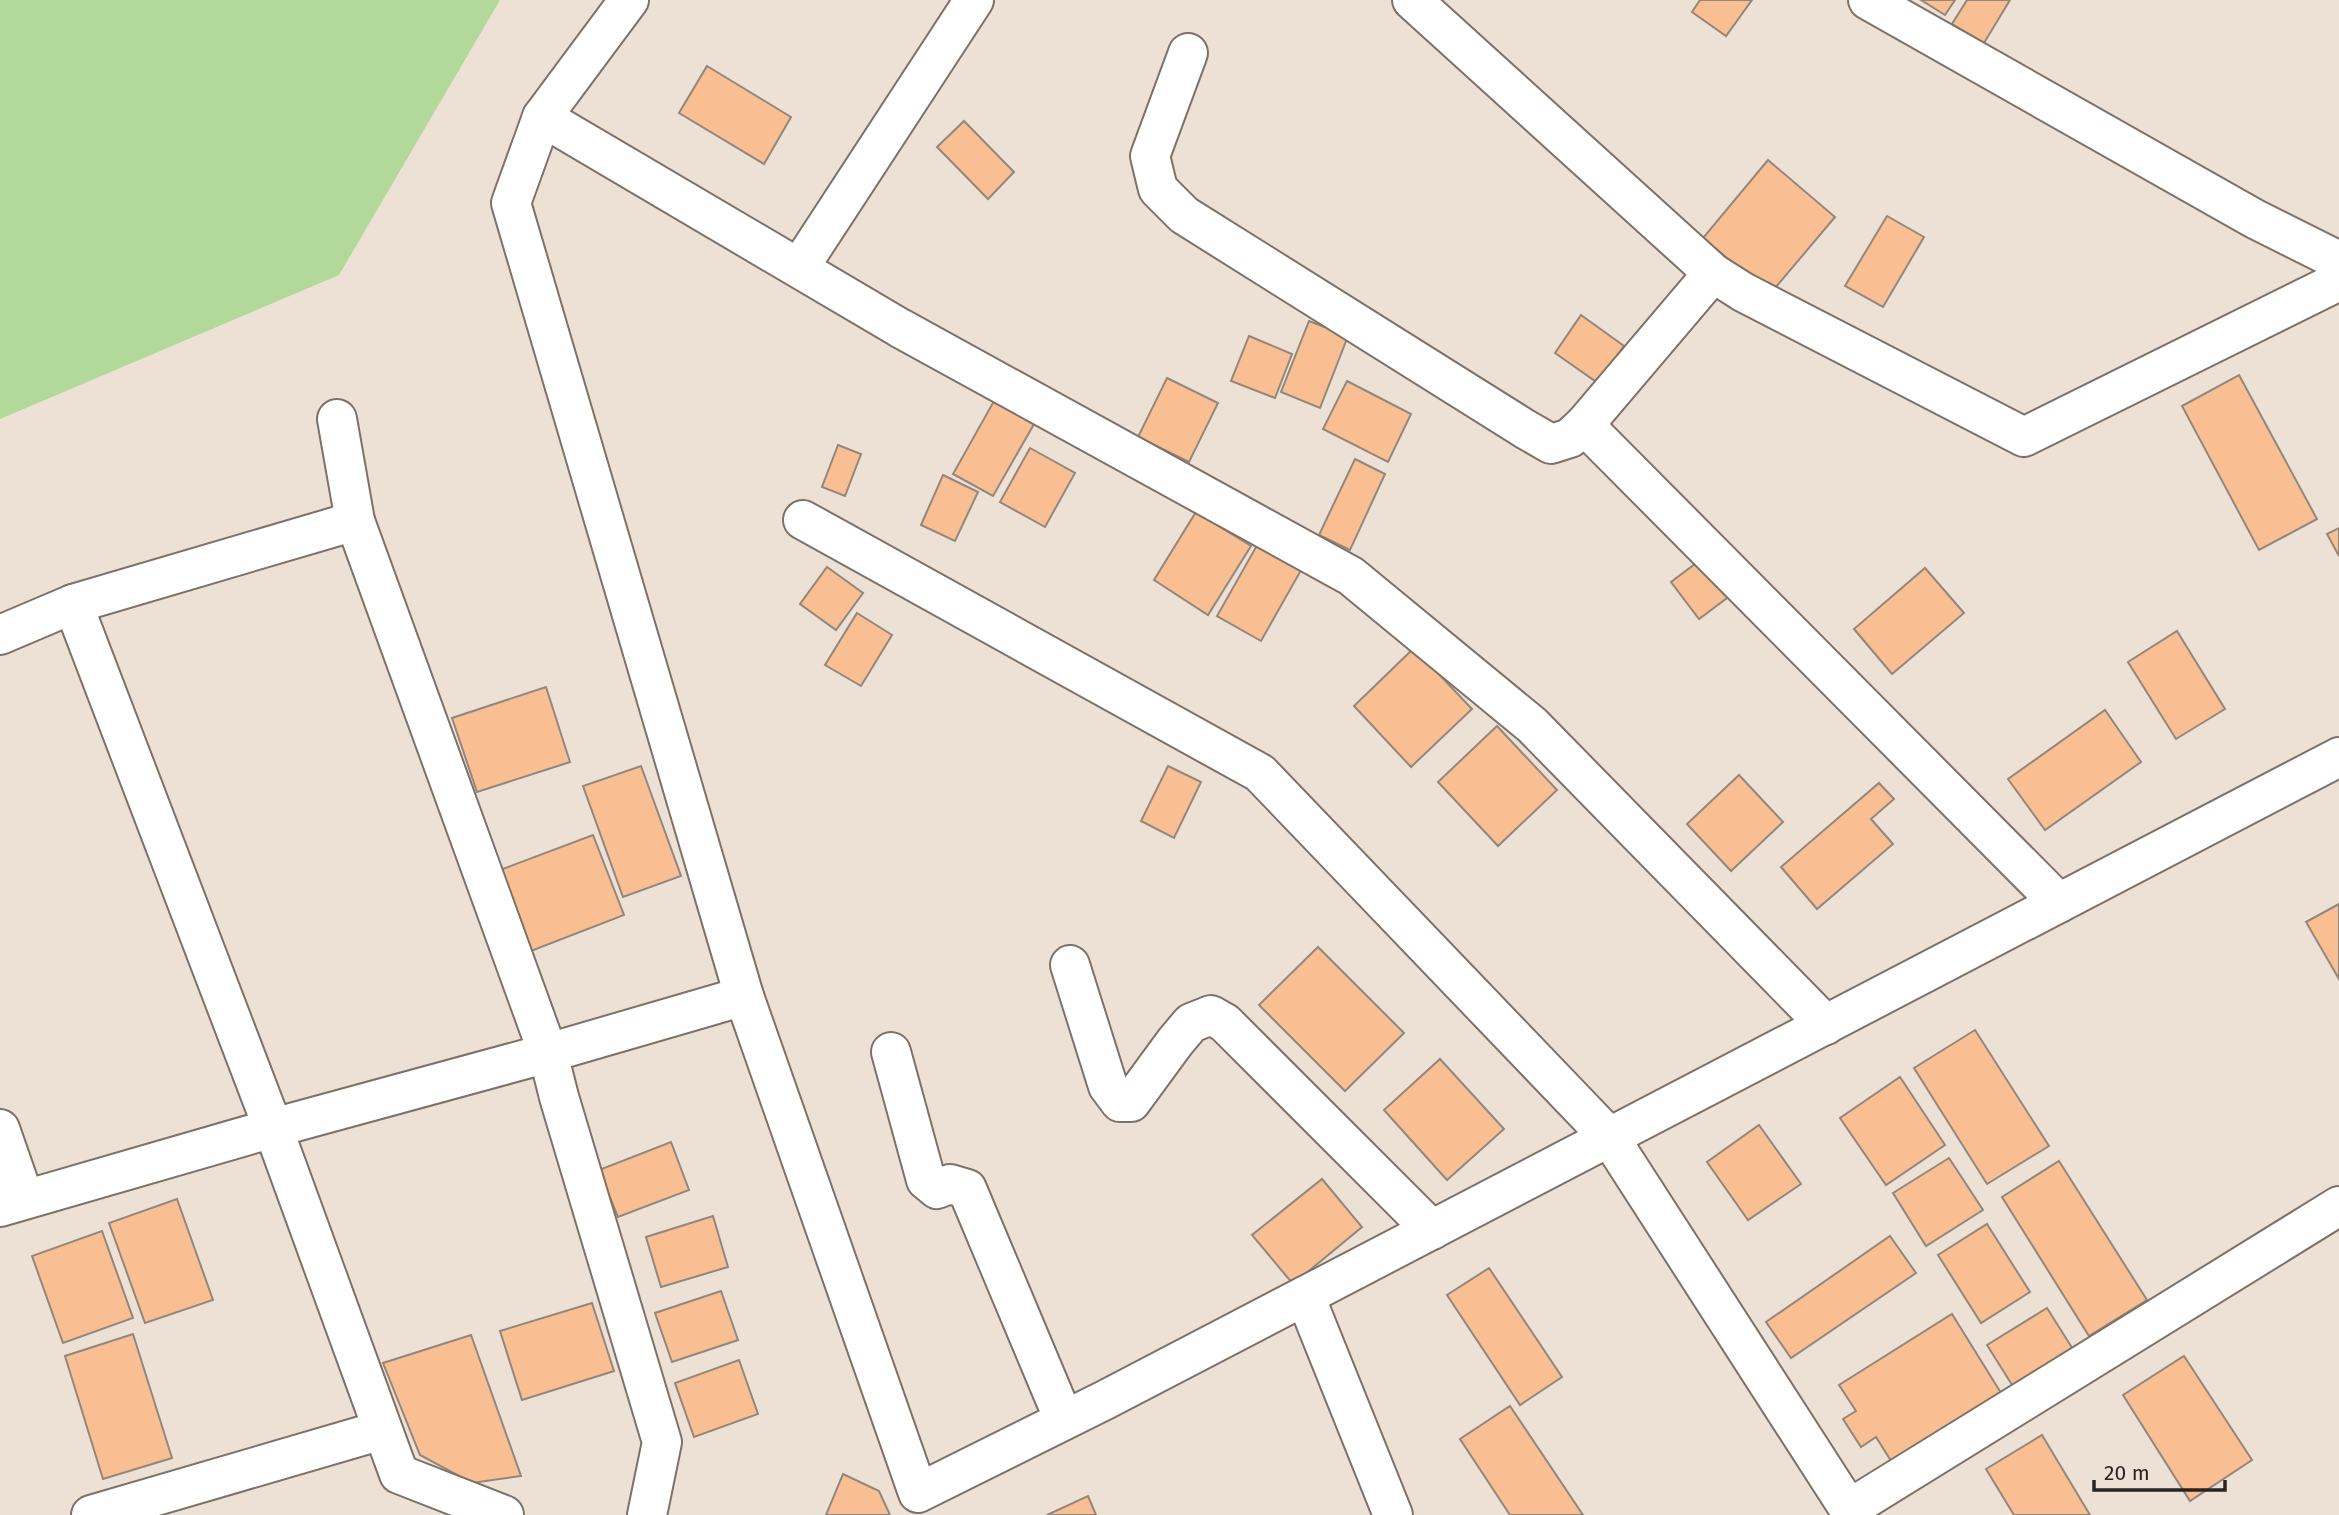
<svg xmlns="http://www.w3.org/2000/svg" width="2339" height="1515" font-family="'Fira Sans',sans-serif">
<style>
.green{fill:#b2d89a}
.building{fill:#f9bf92;stroke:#93877d;stroke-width:2}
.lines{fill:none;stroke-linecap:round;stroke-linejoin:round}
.street-casing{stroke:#7d7268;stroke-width:42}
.street{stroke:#fff;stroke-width:38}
</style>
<rect width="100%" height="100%" fill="#ede0d5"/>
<polygon class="green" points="0,0 500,0 339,275 0,419"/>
<g class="building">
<polygon points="1700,0 1752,0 1726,36 1692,12"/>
<polygon points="1921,0 1955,0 1945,15"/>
<polygon points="1967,0 2010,0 1984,43 1952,24"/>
<polygon points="707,66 791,117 764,164 679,113"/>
<polygon points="964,121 1014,172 988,199 937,147"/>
<polygon points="1768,160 1835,217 1770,294 1703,238"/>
<polygon points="1887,216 1924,237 1883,307 1845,286"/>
<polygon points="1581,315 1624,346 1598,383 1555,353"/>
<polygon points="1309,321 1348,336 1320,408 1281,392"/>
<polygon points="1249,336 1292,354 1275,398 1231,381"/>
<polygon points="2239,375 2317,519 2259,550 2182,406"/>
<polygon points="1167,378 1218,403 1189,462 1138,437"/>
<polygon points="1347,381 1411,414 1388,462 1323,429"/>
<polygon points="994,401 1034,424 993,496 953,474"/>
<polygon points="838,445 861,454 845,496 822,487"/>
<polygon points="1030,448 1075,473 1045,527 1000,502"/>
<polygon points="1355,459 1385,474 1350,550 1319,535"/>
<polygon points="943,475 978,492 955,541 921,525"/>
<polygon points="1196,512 1251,546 1208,615 1154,580"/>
<polygon points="2339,528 2339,556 2327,534"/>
<polygon points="1260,540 1304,565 1261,641 1217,616"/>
<polygon points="1703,558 1731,595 1699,619 1671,582"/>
<polygon points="827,567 863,593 836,630 800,604"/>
<polygon points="1925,568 1964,613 1892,674 1854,629"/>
<polygon points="857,613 892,635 861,686 825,665"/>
<polygon points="2177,631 2225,709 2176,739 2128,662"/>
<polygon points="1414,648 1472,709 1411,767 1354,706"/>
<polygon points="546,687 570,762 477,792 452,718"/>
<polygon points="2105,710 2141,762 2045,830 2008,779"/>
<polygon points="1497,726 1557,790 1498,846 1438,782"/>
<polygon points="641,766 681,876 623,897 583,786"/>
<polygon points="1168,766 1201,782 1174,838 1141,821"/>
<polygon points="1739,775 1783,822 1731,871 1687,824"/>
<polygon points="1879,783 1894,799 1871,819 1893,844 1817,909 1781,867"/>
<polygon points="593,835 624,915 531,951 500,870"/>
<polygon points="2339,904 2339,979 2306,922"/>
<polygon points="1318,947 1404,1033 1345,1091 1259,1005"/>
<polygon points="1975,1030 2049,1146 1987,1184 1914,1068"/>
<polygon points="1440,1059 1504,1129 1447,1180 1384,1110"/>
<polygon points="1900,1077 1945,1145 1886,1185 1840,1118"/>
<polygon points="1759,1125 1801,1184 1748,1220 1707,1162"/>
<polygon points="671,1142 689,1190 618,1217 599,1170"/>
<polygon points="1949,1158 1983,1210 1926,1246 1893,1193"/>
<polygon points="2059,1161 2147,1300 2089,1336 2002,1197"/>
<polygon points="1322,1179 1362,1227 1293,1284 1252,1235"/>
<polygon points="177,1199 213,1300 145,1323 109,1223"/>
<polygon points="713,1216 728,1267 661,1287 646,1237"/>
<polygon points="1987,1224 2030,1292 1981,1323 1938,1255"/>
<polygon points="102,1231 133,1318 63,1343 32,1256"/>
<polygon points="1890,1236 1916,1273 1791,1358 1766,1322"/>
<polygon points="1489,1268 1562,1377 1520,1405 1447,1295"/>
<polygon points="721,1291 738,1340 672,1362 655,1313"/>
<polygon points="592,1303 614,1371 522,1400 500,1331"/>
<polygon points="2047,1308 2079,1359 2019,1396 1987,1345"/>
<polygon points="1952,1314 2001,1393 1891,1461 1876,1437 1861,1447 1843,1419 1856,1411 1839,1385"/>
<polygon points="133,1334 172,1458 103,1479 65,1356"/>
<polygon points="471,1335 521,1476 472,1483 420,1455 383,1363"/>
<polygon points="2184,1356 2252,1460 2190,1501 2123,1395"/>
<polygon points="739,1360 758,1414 694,1437 675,1383"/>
<polygon points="1510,1406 1583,1515 1510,1515 1460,1439"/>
<polygon points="2042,1435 2090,1515 2014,1515 1986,1469"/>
<polygon points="843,1474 879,1491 890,1515 826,1515"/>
<polygon points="1088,1496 1096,1515 1047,1515"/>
</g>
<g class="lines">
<defs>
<g id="street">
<polyline points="629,0 542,117 511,203 744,996 918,1493 1105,1400 2339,757"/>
<polyline points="1412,0 1713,273 1743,292 2024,437 2339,281"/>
<polyline points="1868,0 2255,219 2339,261"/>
<polyline points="1188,53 1150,156 1158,189 1184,215 1525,429 1551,444 1570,438 1584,425 2059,903"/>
<polyline points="542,117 900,328 1351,576 1532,725 1826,1025"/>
<polyline points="799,268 974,0"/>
<polyline points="337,419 355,521 548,1053 559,1097 662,1442 647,1515"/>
<polyline points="1584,425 1713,273"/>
<polyline points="803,520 1260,773 1610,1138 1849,1509"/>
<polyline points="73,604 355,521"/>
<polyline points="0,635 73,604 273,1128 399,1474 504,1515"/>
<polyline points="1070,965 1108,1086 1120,1102 1131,1102 1175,1042 1191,1023 1211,1015 1225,1023 1432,1230"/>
<polyline points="891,1052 926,1180 937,1189 950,1184 967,1189 1064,1420"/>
<polyline points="0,1129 24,1198"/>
<polyline points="0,1207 273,1128 548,1053 744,996"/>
<polyline points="1305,1296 1393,1515"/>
<polyline points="91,1515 382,1430"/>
<polyline points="1852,1515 1849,1509 2339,1206"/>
</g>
</defs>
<use href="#street" class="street-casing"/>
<use href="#street" class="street"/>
</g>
<path d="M2094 1480v10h131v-10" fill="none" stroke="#292420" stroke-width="3.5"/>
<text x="2104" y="1480" font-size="21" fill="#292420" stroke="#ede0d5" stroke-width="5" paint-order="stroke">20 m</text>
</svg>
